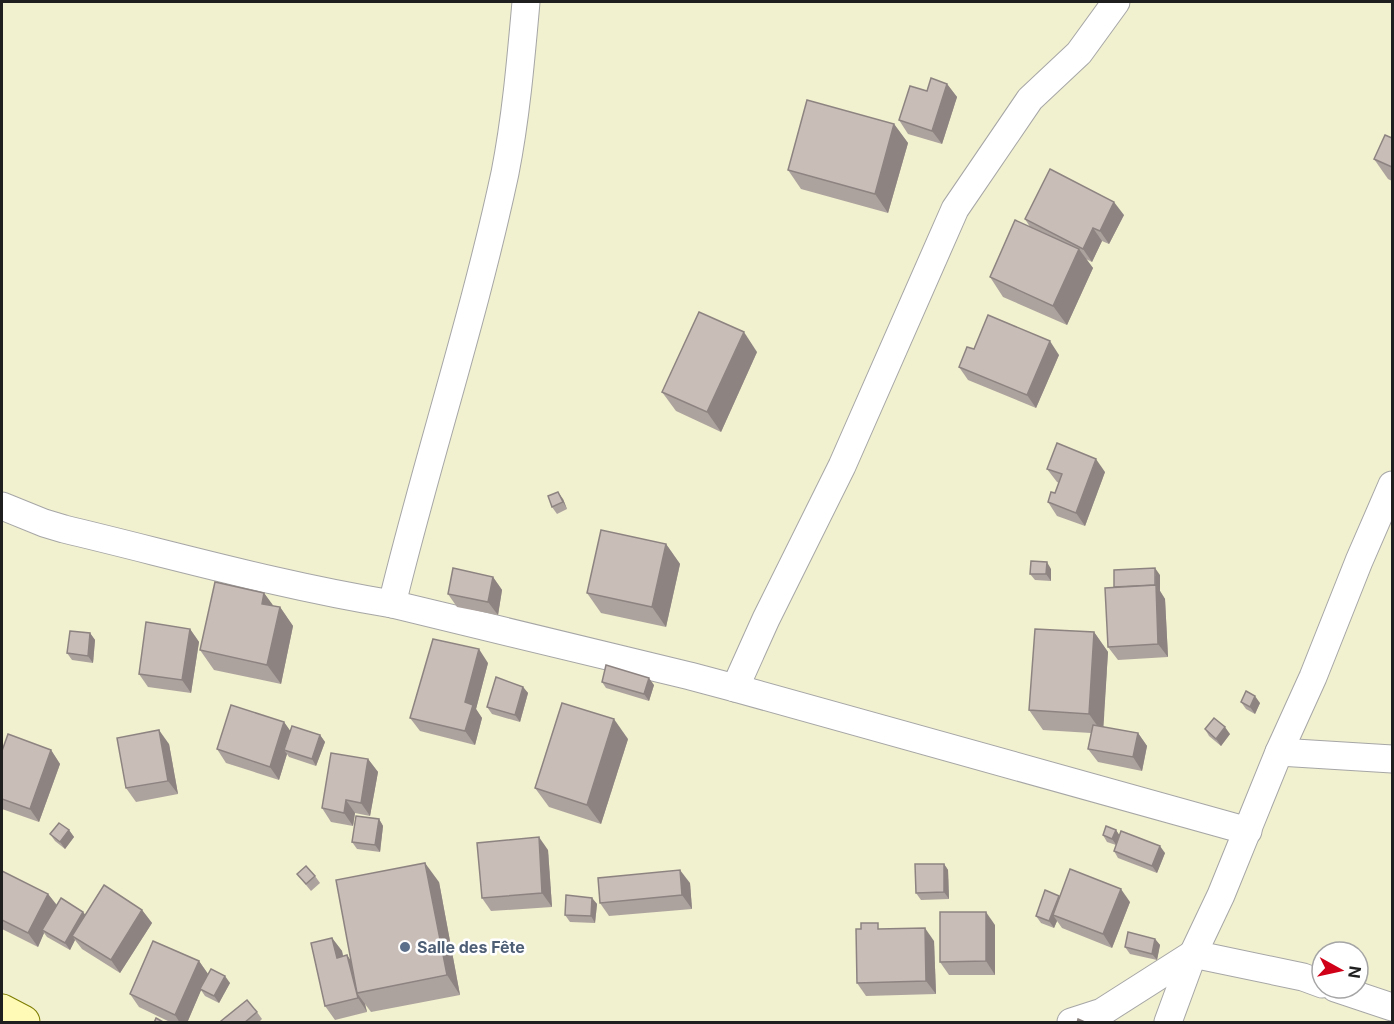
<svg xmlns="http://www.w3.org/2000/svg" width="1394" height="1024" font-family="Inter,sans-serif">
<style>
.farmland{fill:#f1f0cf;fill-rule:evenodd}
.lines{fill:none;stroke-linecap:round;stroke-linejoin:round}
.minor-casing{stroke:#a6a6a6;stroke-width:29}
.secondary-casing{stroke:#7d7c00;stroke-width:35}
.minor{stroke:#fff;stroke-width:27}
.secondary{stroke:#fffab5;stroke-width:33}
.wall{fill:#ada39e}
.shaded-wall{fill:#8d8481}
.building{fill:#c9bdb8;stroke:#8d8481;stroke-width:1.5}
.service-dot{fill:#5c6f8a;stroke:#fff;stroke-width:2}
.labels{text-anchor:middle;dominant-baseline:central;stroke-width:5;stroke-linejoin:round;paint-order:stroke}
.service-label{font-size:16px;font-weight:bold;fill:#4e5e75;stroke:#fff;text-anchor:start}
</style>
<rect width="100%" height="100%" fill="#f1ebe5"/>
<path class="farmland" d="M2,2H1392V1022H2ZM1322,952H1358V988H1322Z"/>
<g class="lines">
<defs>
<g id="minor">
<path d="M2,506L44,523L64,529C173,555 281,586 392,604C427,460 474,318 505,173C516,117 521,58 526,2"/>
<polyline points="392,604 690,676 735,688 766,619 842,466 955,209 1030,99 1079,53 1116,2"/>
<polyline points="735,688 1248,831"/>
<polyline points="1279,752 1392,759"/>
<polyline points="1335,988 1392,1007"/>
<polyline points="1071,1022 1102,1012 1193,954 1303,977 1322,984"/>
<polyline points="1168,1022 1193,954 1221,895 1279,752 1313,677 1359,561 1392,485"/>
</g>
<polyline id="secondary" points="2,1011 23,1022"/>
</defs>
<use href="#minor" class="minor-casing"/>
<use href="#secondary" class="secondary-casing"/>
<use href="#minor" class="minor"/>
<use href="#secondary" class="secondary"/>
</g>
<g class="wall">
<polygon points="947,84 957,97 942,144 908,134 899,120 927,91"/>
<polygon points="894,124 908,143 888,213 801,189 788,170"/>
<polygon points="1392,138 1392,181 1388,179 1374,159"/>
<polygon points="1124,215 1109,244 1102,241 1092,262 1086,259 1093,268 1067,325 1003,297 990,277 1030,227 1025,219"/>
<polygon points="974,349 1059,355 1036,408 968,380 959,367"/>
<polygon points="757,352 721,432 676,411 662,392"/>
<polygon points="1047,469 1105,472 1085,526 1057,516 1048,502 1055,493 1059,483 1057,482"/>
<polygon points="563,499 567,509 557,514 552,507"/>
<polygon points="666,544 680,564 666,627 601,613 587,593"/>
<polygon points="1051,569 1051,581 1035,580 1030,574"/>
<polygon points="1160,575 1160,591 1165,599 1168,657 1118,660 1108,647 1114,587"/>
<polygon points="493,577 502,590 498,615 457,607 448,594"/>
<polygon points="264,593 273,606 280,607 293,626 281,684 214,670 200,650"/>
<polygon points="190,629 199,642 191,693 148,687 139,674"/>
<polygon points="1094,632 1108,652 1103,727 1138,733 1147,746 1142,771 1098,762 1088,749 1091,733 1043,730 1029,710"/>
<polygon points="90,633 95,640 93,663 72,660 67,653"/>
<polygon points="488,663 476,709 482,718 475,745 420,731 410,718"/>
<polygon points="602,682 654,685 649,701 606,688"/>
<polygon points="523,687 528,693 520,722 492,714 487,707"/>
<polygon points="1241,702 1260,703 1255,714 1246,709"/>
<polygon points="284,722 290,731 320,735 325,742 316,766 289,757 287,754 279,780 226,763 217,749"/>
<polygon points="1205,729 1230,734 1221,746 1209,736"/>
<polygon points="628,739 601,824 549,807 535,788"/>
<polygon points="169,744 178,794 136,802 126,788"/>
<polygon points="51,750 60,764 39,822 2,809 2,751"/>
<polygon points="368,759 378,772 370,816 355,813 353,826 331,822 322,808"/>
<polygon points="379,819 383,826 380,852 357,849 352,842"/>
<polygon points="69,830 74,837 65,849 55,841 50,834"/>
<polygon points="1116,830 1119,835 1165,853 1157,873 1118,858 1114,851 1116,845 1107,842 1103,835"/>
<polygon points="548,850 552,907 491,911 482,898"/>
<polygon points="944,864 948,870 949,899 921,900 916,893"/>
<polygon points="2,871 48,894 57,905 83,912 85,915 142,910 152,923 120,973 82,949 75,940 70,950 47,937 44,933 38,947 2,929"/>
<polygon points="297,874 315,876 320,883 311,891"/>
<polygon points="439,882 460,995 371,1012 365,1004 367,1012 335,1020 325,1006 332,938 342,951 343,956 352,961"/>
<polygon points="690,883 692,909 609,916 600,903"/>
<polygon points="1059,897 1130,902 1112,948 1062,928 1057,921 1054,928 1041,923 1036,916"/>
<polygon points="592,898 597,904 595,923 570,922 565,915"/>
<polygon points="995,925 995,975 949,975 940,962"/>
<polygon points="882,929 934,941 936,994 866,996 857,983"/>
<polygon points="1155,939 1160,945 1157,960 1130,954 1125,947"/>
<polygon points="199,961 208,974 230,983 219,1003 205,996 201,990 187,1023 172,1023 139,1007 130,994"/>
<polygon points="257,1012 262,1019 258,1023 222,1023"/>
</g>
<g class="shaded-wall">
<polygon points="947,84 957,97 942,144 932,131"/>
<polygon points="894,124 908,143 888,213 875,194"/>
<polygon points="1114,202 1124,215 1109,244 1100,231"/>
<polygon points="1093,228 1102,241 1092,262 1083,249"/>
<polygon points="1079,249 1093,268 1067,325 1053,306"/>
<polygon points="744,332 757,352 721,432 707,412"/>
<polygon points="1050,341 1059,355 1036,408 1027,395"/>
<polygon points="1096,459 1105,472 1085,526 1076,513"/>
<polygon points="558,492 563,499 567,509 563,502"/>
<polygon points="666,544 680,564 666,627 652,607"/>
<polygon points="1047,562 1051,569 1051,581 1046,574"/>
<polygon points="1155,568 1160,575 1160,591 1165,599 1168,657 1158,644"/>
<polygon points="493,577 502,590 498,615 488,602"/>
<polygon points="264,593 278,612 262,604"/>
<polygon points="280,607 293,626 281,684 267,665"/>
<polygon points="190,629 199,642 191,693 182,680"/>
<polygon points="1094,632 1108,652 1103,734 1089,714"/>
<polygon points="90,633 95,640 93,663 88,656"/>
<polygon points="479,649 488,663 476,709 482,718 475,745 465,731 465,702"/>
<polygon points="649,678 654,685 649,701 644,694"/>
<polygon points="523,687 528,693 520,722 515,715"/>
<polygon points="1255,696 1260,703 1255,714 1250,707"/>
<polygon points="614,719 628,739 601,824 587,805"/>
<polygon points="284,722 294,736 284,750 287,754 279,780 270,767"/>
<polygon points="1225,727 1230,734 1221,746 1216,739"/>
<polygon points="159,730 169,744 178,794 168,781"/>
<polygon points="1138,733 1147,746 1142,771 1133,757"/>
<polygon points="320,735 325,742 316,766 312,759"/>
<polygon points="51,750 60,764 39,822 30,809"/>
<polygon points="368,759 378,772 370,816 361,803"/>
<polygon points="346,800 355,813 353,826 344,813"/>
<polygon points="379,819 383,826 380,852 375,845"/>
<polygon points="69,830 74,837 65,849 60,842"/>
<polygon points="1116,830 1120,836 1117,846 1112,839"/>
<polygon points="539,837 548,850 552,907 542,893"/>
<polygon points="1160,846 1165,853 1157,873 1152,866"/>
<polygon points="425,863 439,882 460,995 447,975"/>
<polygon points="944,864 948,870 949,899 944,892"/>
<polygon points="680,870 690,883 692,909 682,895"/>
<polygon points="1121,889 1130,902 1112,948 1103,934"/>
<polygon points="48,894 58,907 42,930 44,933 38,947 28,933"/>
<polygon points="1059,896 1063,903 1053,915 1057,921 1054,928 1049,921"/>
<polygon points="592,898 597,904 595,923 591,916"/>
<polygon points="142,910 152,923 120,973 111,960"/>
<polygon points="83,912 88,918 72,936 75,940 70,950 65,943"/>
<polygon points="986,912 995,925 995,975 986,961"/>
<polygon points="925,928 934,941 936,994 926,981"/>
<polygon points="332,938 342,951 346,971 337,958"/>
<polygon points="1155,939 1160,945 1157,960 1152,954"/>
<polygon points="347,955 357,969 357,993 365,1004 367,1012 358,998"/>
<polygon points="199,961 208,974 187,1023 180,1023 175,1015"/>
<polygon points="225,976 230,983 219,1003 214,996"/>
</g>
<g class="building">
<polygon points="931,78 947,84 932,131 899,120 910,86 927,91"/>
<polygon points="807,100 894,124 875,194 788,170"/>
<polygon points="1385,135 1392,138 1392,167 1374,159"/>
<polygon points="1050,169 1114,202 1100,231 1093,228 1083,249 1025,219"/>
<polygon points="1015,220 1079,249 1053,306 990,277"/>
<polygon points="699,312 744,332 707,412 662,392"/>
<polygon points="988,315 1050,341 1027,395 959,367 967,347 974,349"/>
<polygon points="1057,443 1096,459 1076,513 1048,502 1051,492 1055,493 1062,474 1047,469"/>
<polygon points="558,492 563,502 552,507 548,496"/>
<polygon points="601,530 666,544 652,607 587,593"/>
<polygon points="1031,561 1047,562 1046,574 1030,574"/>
<polygon points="453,568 493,577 488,602 448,594"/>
<polygon points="1155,568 1155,585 1114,587 1114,570"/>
<polygon points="215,582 264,593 262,604 280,607 267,665 200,650"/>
<polygon points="1156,585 1158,644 1108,647 1105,588"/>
<polygon points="146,622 190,629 182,680 139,674"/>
<polygon points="1035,629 1094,632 1089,714 1029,710"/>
<polygon points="70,631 90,633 88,656 67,653"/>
<polygon points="433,639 479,649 465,702 473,705 465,731 410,718"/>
<polygon points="606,665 649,678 644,694 602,682"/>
<polygon points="496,677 523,687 515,715 487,707"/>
<polygon points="1246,691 1255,696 1250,707 1241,702"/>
<polygon points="562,703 614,719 587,805 535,788"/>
<polygon points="231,705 284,722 270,767 217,749"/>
<polygon points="1214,718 1225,727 1216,739 1205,729"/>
<polygon points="1093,725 1138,733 1133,757 1088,749"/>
<polygon points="292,726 320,735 312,759 284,750"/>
<polygon points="159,730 168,781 126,788 117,738"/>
<polygon points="8,734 51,750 30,809 2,799 2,751"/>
<polygon points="331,753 368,759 361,803 346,800 344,813 322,808"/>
<polygon points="356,816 379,819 375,845 352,842"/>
<polygon points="59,823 69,830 60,842 50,834"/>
<polygon points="1106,826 1116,830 1112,839 1103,835"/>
<polygon points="1121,831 1160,846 1152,866 1114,851"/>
<polygon points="539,837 542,893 482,898 477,843"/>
<polygon points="425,863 447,975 357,993 336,880"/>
<polygon points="915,864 944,864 944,892 916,893"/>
<polygon points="306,866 315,876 306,884 297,874"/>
<polygon points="1070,869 1121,889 1103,934 1053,915"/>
<polygon points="680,870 682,895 600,903 598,878"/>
<polygon points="2,871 48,894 28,933 2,920"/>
<polygon points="104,885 142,910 111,960 72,936"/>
<polygon points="1045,890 1059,896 1049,921 1036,916"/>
<polygon points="566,895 592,898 591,916 565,915"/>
<polygon points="61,898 83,912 65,943 42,930"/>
<polygon points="940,912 986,912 986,961 940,962"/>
<polygon points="861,923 878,923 878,929 925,928 926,981 857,983 856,929 861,929"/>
<polygon points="1128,932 1155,939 1152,954 1125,947"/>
<polygon points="332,938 337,958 347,955 358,998 325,1006 311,943"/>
<polygon points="153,941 199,961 175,1015 130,994"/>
<polygon points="211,969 225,976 214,996 200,989"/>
<polygon points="247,1000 257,1012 244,1023 223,1023 221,1021"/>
<polygon points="156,1018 165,1023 154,1023"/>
<polygon points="1078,1019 1087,1023 1077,1023"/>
</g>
<circle class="service-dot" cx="405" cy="947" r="6"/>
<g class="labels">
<g class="service-label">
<text x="417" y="947">Salle des Fête</text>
</g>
</g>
<rect width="1394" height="1024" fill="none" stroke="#1f1f1f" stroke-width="6"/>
<g transform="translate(1340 970) rotate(98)"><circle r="28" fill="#ffffff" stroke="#a5a5a5" stroke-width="1.5"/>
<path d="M0-4.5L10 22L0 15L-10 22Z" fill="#cf0018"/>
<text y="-9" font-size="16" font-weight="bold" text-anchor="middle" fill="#1f1f1f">N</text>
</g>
</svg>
